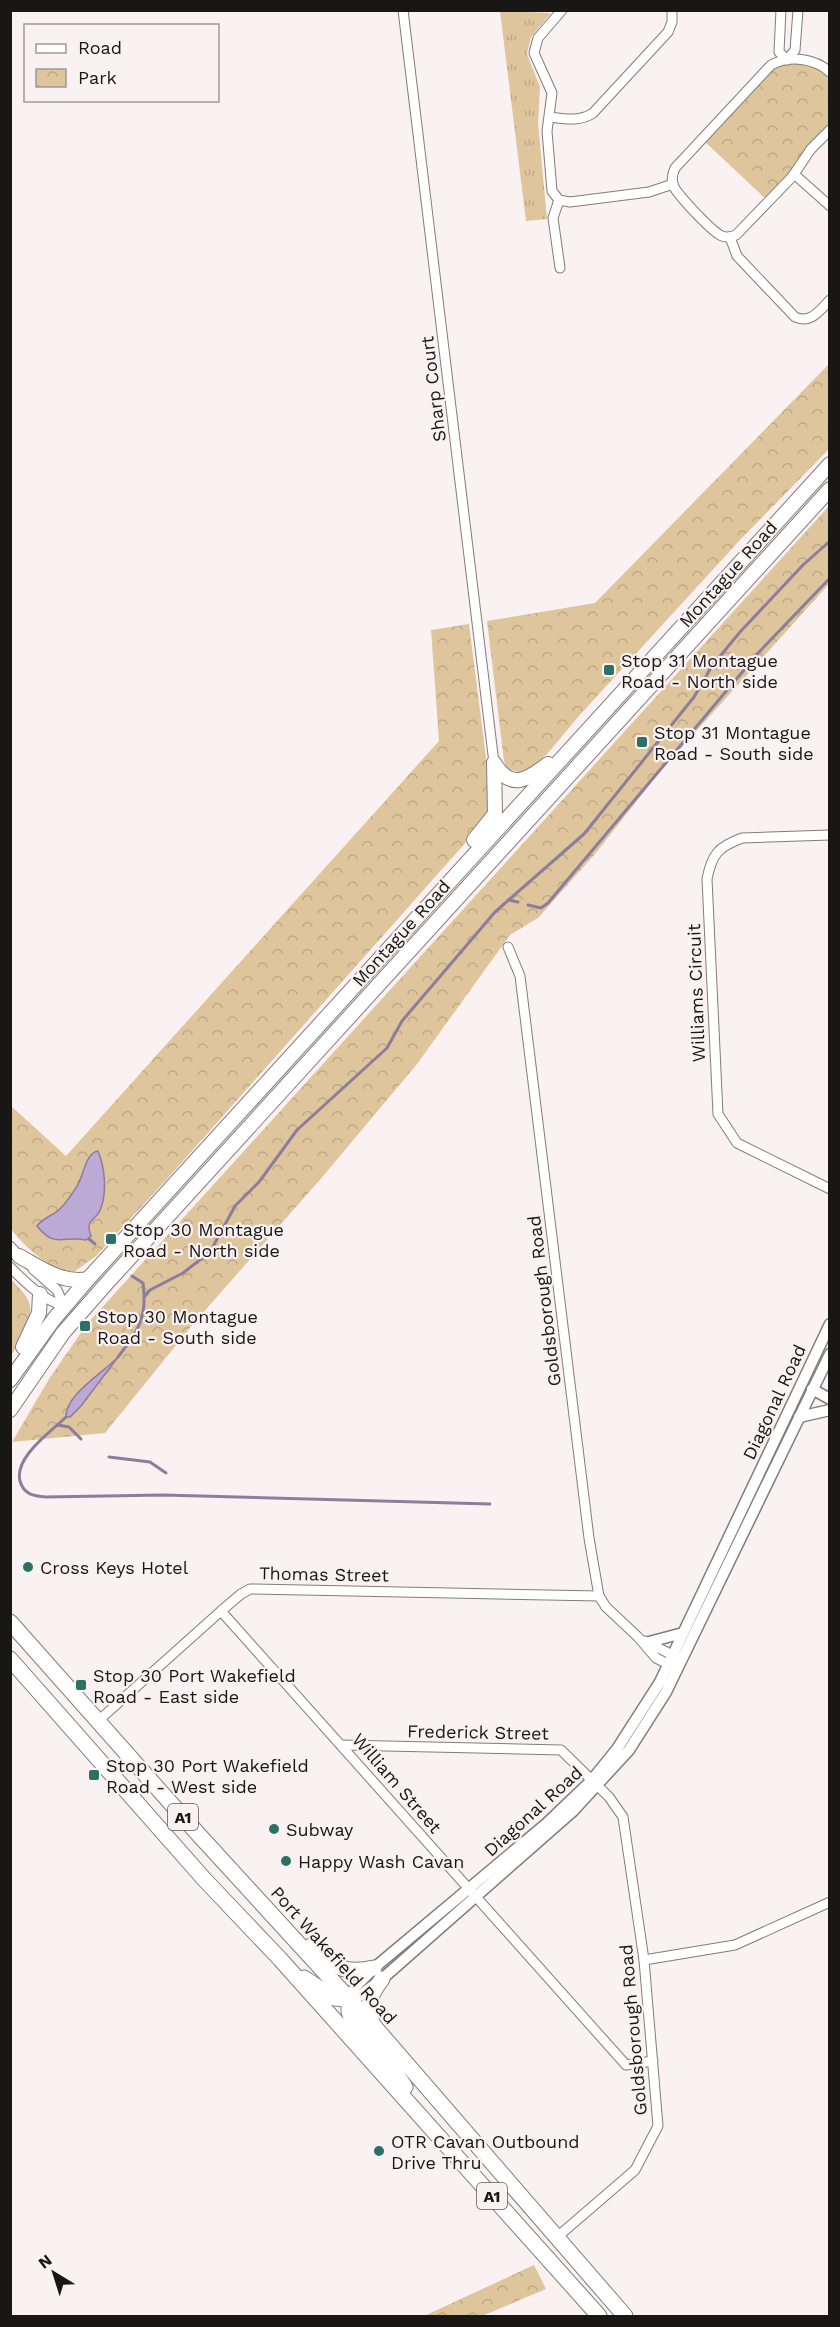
<svg xmlns="http://www.w3.org/2000/svg" width="840" height="2327" font-family="'Work Sans',sans-serif">
<style>
.grass{fill:url(#grass-tufts)}
.park{fill:url(#park-crowns)}
.water{fill:#bda9d5;stroke:#8c7d9c;stroke-width:1.5}
.lines{fill:none;stroke-linecap:round;stroke-linejoin:round}
.stream{stroke:#8c7d9c;stroke-width:3}
.minor-casing{stroke:#837c7c;stroke-width:11}
.tertiary-casing{stroke:#837c7c;stroke-width:13}
.primary-casing{stroke:#837c7c;stroke-width:16}
.trunk-casing{stroke:#837c7c;stroke-width:17}
.minor{stroke:#fff;stroke-width:9}
.tertiary{stroke:#fff;stroke-width:10}
.primary{stroke:#fff;stroke-width:14}
.trunk{stroke:#fff;stroke-width:15}
.poi-dot{fill:#2b7166;stroke:#faf1f2;stroke-width:2}
.labels{text-anchor:middle;dominant-baseline:central;stroke-width:4.5;stroke-linejoin:round;paint-order:stroke}
.shield{fill:#faf1f2;stroke:#5c5858;stroke-width:1.5}
.shield-label{font-size:16px;font-weight:bold;fill:#191616}
.street-label{font-size:18px;fill:#191616;stroke:#faf1f2}
.poi-label{font-size:18px;fill:#191616;stroke:#faf1f2;text-anchor:start}
</style>
<defs>
<pattern id="grass-tufts" width="24" height="20" patternUnits="userSpaceOnUse" patternTransform="scale(1.5)"><rect width="24" height="20" fill="#dec59c"/><path d="M3 7l-1-3M5 7V3M7 7l1-3M15 17l-1-3M17 17v-4M19 17l1-3" fill="none" stroke="#bea886"/></pattern>
<pattern id="park-crowns" width="20" height="18" patternUnits="userSpaceOnUse" patternTransform="scale(1.5)"><rect width="20" height="18" fill="#dec59c"/><path d="M2 6a3 3 0 1 1 6 0M12 15a3 3 0 1 1 6 0" fill="none" stroke="#bea886"/></pattern>
</defs>
<rect width="100%" height="100%" fill="#faf1f2"/>
<polygon class="grass" points="500,11 551,13 531,37 527,54 540,87 538,123 547,219 526,221"/>
<g class="park">
<polygon points="808,60 829,72 829,130 769,202 702,139 771,65"/>
<polygon points="829,364 829,449 740,540 578,717 548,753 531,769 521,773 507,769 504,761 487,621 595,603"/>
<polygon points="829,506 829,584 662,769 595,854 538,918 510,935 417,1064 324,1175 194,1323 105,1433 12,1442 49,1379 87,1324"/>
<path d="M469,624L492,805L491,814L167,1179L96,1256L74,1272C46,1267 28,1250 11,1229L10,1105L66,1156L439,741L431,630Z"/>
<path d="M11,1279C18,1287 28,1295 30,1306C33,1321 18,1344 11,1356Z"/>
<polygon points="534,2265 546,2289 482,2316 424,2316"/>
</g>
<g class="water">
<path d="M98,1151C105,1168 107,1191 101,1208C97,1221 84,1218 91,1236L86,1240C63,1235 55,1249 37,1226C42,1219 49,1217 56,1212C64,1207 72,1194 77,1186C84,1176 85,1153 98,1151Z"/>
<path d="M118,1357L81,1406L70,1417H66C65,1395 103,1373 118,1357Z"/>
</g>
<g class="lines">
<g class="stream">
<polyline points="508,900 518,902"/>
<polyline points="528,905 541,908 548,903 760,651 830,578"/>
<polyline points="89,1239 95,1244"/>
<polyline points="145,1296 150,1290 183,1273 210,1252 235,1206 259,1182 297,1130 387,1048 402,1021 495,912 584,834 694,697 712,666 740,632 803,565 830,541"/>
<path d="M118,1357C138,1331 148,1317 143,1283L132,1276"/>
<path d="M66,1417C51,1432 14,1457 20,1481C24,1495 34,1496 46,1497L163,1495L490,1504"/>
<polyline points="58,1425 69,1427 81,1439"/>
<polyline points="109,1457 150,1462 166,1473"/>
</g>
<defs>
<g id="minor">
<polyline points="403,10 494,763"/>
<polyline points="562,10 538,38 534,53 552,93 547,131 552,191 559,200 570,202 649,192 673,184"/>
<polyline points="781,10 779,52 787,60 795,50 798,10"/>
<path d="M830,72C814,58 790,55 771,65L675,168C672,174 671,180 674,187C679,196 712,232 722,236C727,238 731,237 736,235L792,177L811,149L830,130"/>
<path d="M550,117C565,119 580,122 593,113L668,32L672,22V10"/>
<polyline points="794,174 830,206"/>
<polyline points="559,200 553,218 560,268"/>
<path d="M730,237L737,256L795,317C811,324 819,311 830,300"/>
<path d="M830,835L742,838C718,847 712,854 707,879L718,1114L737,1143L830,1189"/>
<polyline points="508,947 520,976 589,1538 599,1596 606,1607 638,1637 656,1658 672,1666"/>
<polyline points="10,1246 23,1260"/>
<path d="M10,1267C26,1283 43,1300 64,1306"/>
<polyline points="33,1269 57,1290 64,1306"/>
<polyline points="221,1611 626,2065 653,2061"/>
<polyline points="645,1641 678,1658"/>
<polyline points="98,1721 221,1611 241,1594 250,1589 599,1596"/>
<polyline points="341,1745 561,1750 609,1797 623,1817 644,1960 658,2126 635,2170 556,2238"/>
<polyline points="644,1960 735,1945 830,1902"/>
</g>
<g id="tertiary">
<polyline points="812,1389 830,1399"/>
<polyline points="799,1417 830,1410"/>
<polyline points="649,1642 683,1633"/>
<polyline points="349,1999 355,1987 374,1968 546,1824 591,1781 617,1749 660,1682 830,1324"/>
<polyline points="349,1999 358,1997 382,1979 573,1811 629,1750 666,1692 830,1354"/>
</g>
<g id="primary">
<path d="M494,763C511,791 527,780 548,764"/>
<polyline points="474,840 495,814 494,763"/>
<path d="M19,1256C41,1268 62,1284 88,1279"/>
<polyline points="23,1347 39,1313 40,1294"/>
<polyline points="10,1380 54,1319 88,1279 830,464"/>
<polyline points="10,1410 63,1333 106,1284 830,489"/>
</g>
<g id="trunk">
<polyline points="10,1622 199,1835 373,2025 625,2316"/>
<polyline points="10,1659 204,1879 280,1959 599,2316"/>
<path d="M311,1946C334,1966 342,1975 374,1968"/>
<polyline points="304,1978 334,1998 349,1999"/>
<polyline points="349,1999 349,2012 353,2023 388,2062 405,2087"/>
<path d="M373,2025C365,2005 370,1995 382,1979"/>
</g>
</defs>
<use href="#minor" class="minor-casing"/>
<use href="#tertiary" class="tertiary-casing"/>
<use href="#primary" class="primary-casing"/>
<use href="#trunk" class="trunk-casing"/>
<use href="#minor" class="minor"/>
<use href="#tertiary" class="tertiary"/>
<use href="#primary" class="primary"/>
<use href="#trunk" class="trunk"/>
</g>
<g class="poi-dot">
<rect x="603" y="664" width="12" height="12" rx="3"/>
<rect x="636" y="736" width="12" height="12" rx="3"/>
<rect x="105" y="1233" width="12" height="12" rx="3"/>
<rect x="79" y="1320" width="12" height="12" rx="3"/>
<circle cx="28" cy="1567" r="6"/>
<rect x="75" y="1679" width="12" height="12" rx="3"/>
<rect x="88" y="1769" width="12" height="12" rx="3"/>
<circle cx="274" cy="1829" r="6"/>
<circle cx="286" cy="1861" r="6"/>
<circle cx="379" cy="2151" r="6"/>
</g>
<g class="labels">
<g class="shield">
<rect x="168" y="1804" width="30" height="26" rx="4.5"/>
<rect x="477" y="2183" width="30" height="26" rx="4.5"/>
</g>
<g class="shield-label">
<text x="183" y="1817">A1</text>
<text x="492" y="2196">A1</text>
</g>
<g class="street-label">
<text transform="translate(433 389) rotate(-97)">Sharp Court</text>
<text transform="translate(728 574) rotate(-48)">Montague Road</text>
<text transform="translate(401 933) rotate(-48)">Montague Road</text>
<text transform="translate(696 993) rotate(-92)">Williams Circuit</text>
<text transform="translate(544 1301) rotate(-97)">Goldsborough Road</text>
<text transform="translate(774 1402) rotate(-65)">Diagonal Road</text>
<text transform="translate(324 1574) rotate(1)">Thomas Street</text>
<text transform="translate(478 1732) rotate(1)">Frederick Street</text>
<text transform="translate(397 1783) rotate(49)">William Street</text>
<text transform="translate(533 1811) rotate(-42)">Diagonal Road</text>
<text transform="translate(334 1955) rotate(48)">Port Wakefield Road</text>
<text transform="translate(633 2030) rotate(-95)">Goldsborough Road</text>
</g>
<g class="poi-label">
<text x="621" y="660">Stop 31 Montague<tspan x="621" dy="21">Road - North side</tspan></text>
<text x="654" y="732">Stop 31 Montague<tspan x="654" dy="21">Road - South side</tspan></text>
<text x="123" y="1229">Stop 30 Montague<tspan x="123" dy="21">Road - North side</tspan></text>
<text x="97" y="1316">Stop 30 Montague<tspan x="97" dy="21">Road - South side</tspan></text>
<text x="40" y="1567">Cross Keys Hotel</text>
<text x="93" y="1675">Stop 30 Port Wakefield<tspan x="93" dy="21">Road - East side</tspan></text>
<text x="106" y="1765">Stop 30 Port Wakefield<tspan x="106" dy="21">Road - West side</tspan></text>
<text x="286" y="1829">Subway</text>
<text x="298" y="1861">Happy Wash Cavan</text>
<text x="391" y="2141">OTR Cavan Outbound<tspan x="391" dy="21">Drive Thru</tspan></text>
</g>
</g>
<rect width="840" height="2327" fill="none" stroke="#191616" stroke-width="24"/>
<rect x="24" y="24" width="195" height="78" fill="#faf1f2" stroke="#a0999a" stroke-width="1.5"/>
<rect x="36" y="44" width="30" height="9" fill="#ffffff" stroke="#a0999a" stroke-width="1.5"/>
<text x="78" y="54" font-size="18" fill="#191616">Road</text>
<rect x="36" y="69" width="30" height="18" fill="url(#park-crowns)" stroke="#a0999a" stroke-width="1.5"/>
<text x="78" y="84" font-size="18" fill="#191616">Park</text>
<g transform="translate(54 2273) rotate(322)" stroke="#faf1f2" stroke-width="4.5" paint-order="stroke">
<path d="M0-4.5L10 22L0 15L-10 22Z" fill="#191616"/>
<text y="-9" font-size="16" font-weight="bold" text-anchor="middle" fill="#191616">N</text>
</g>
</svg>
